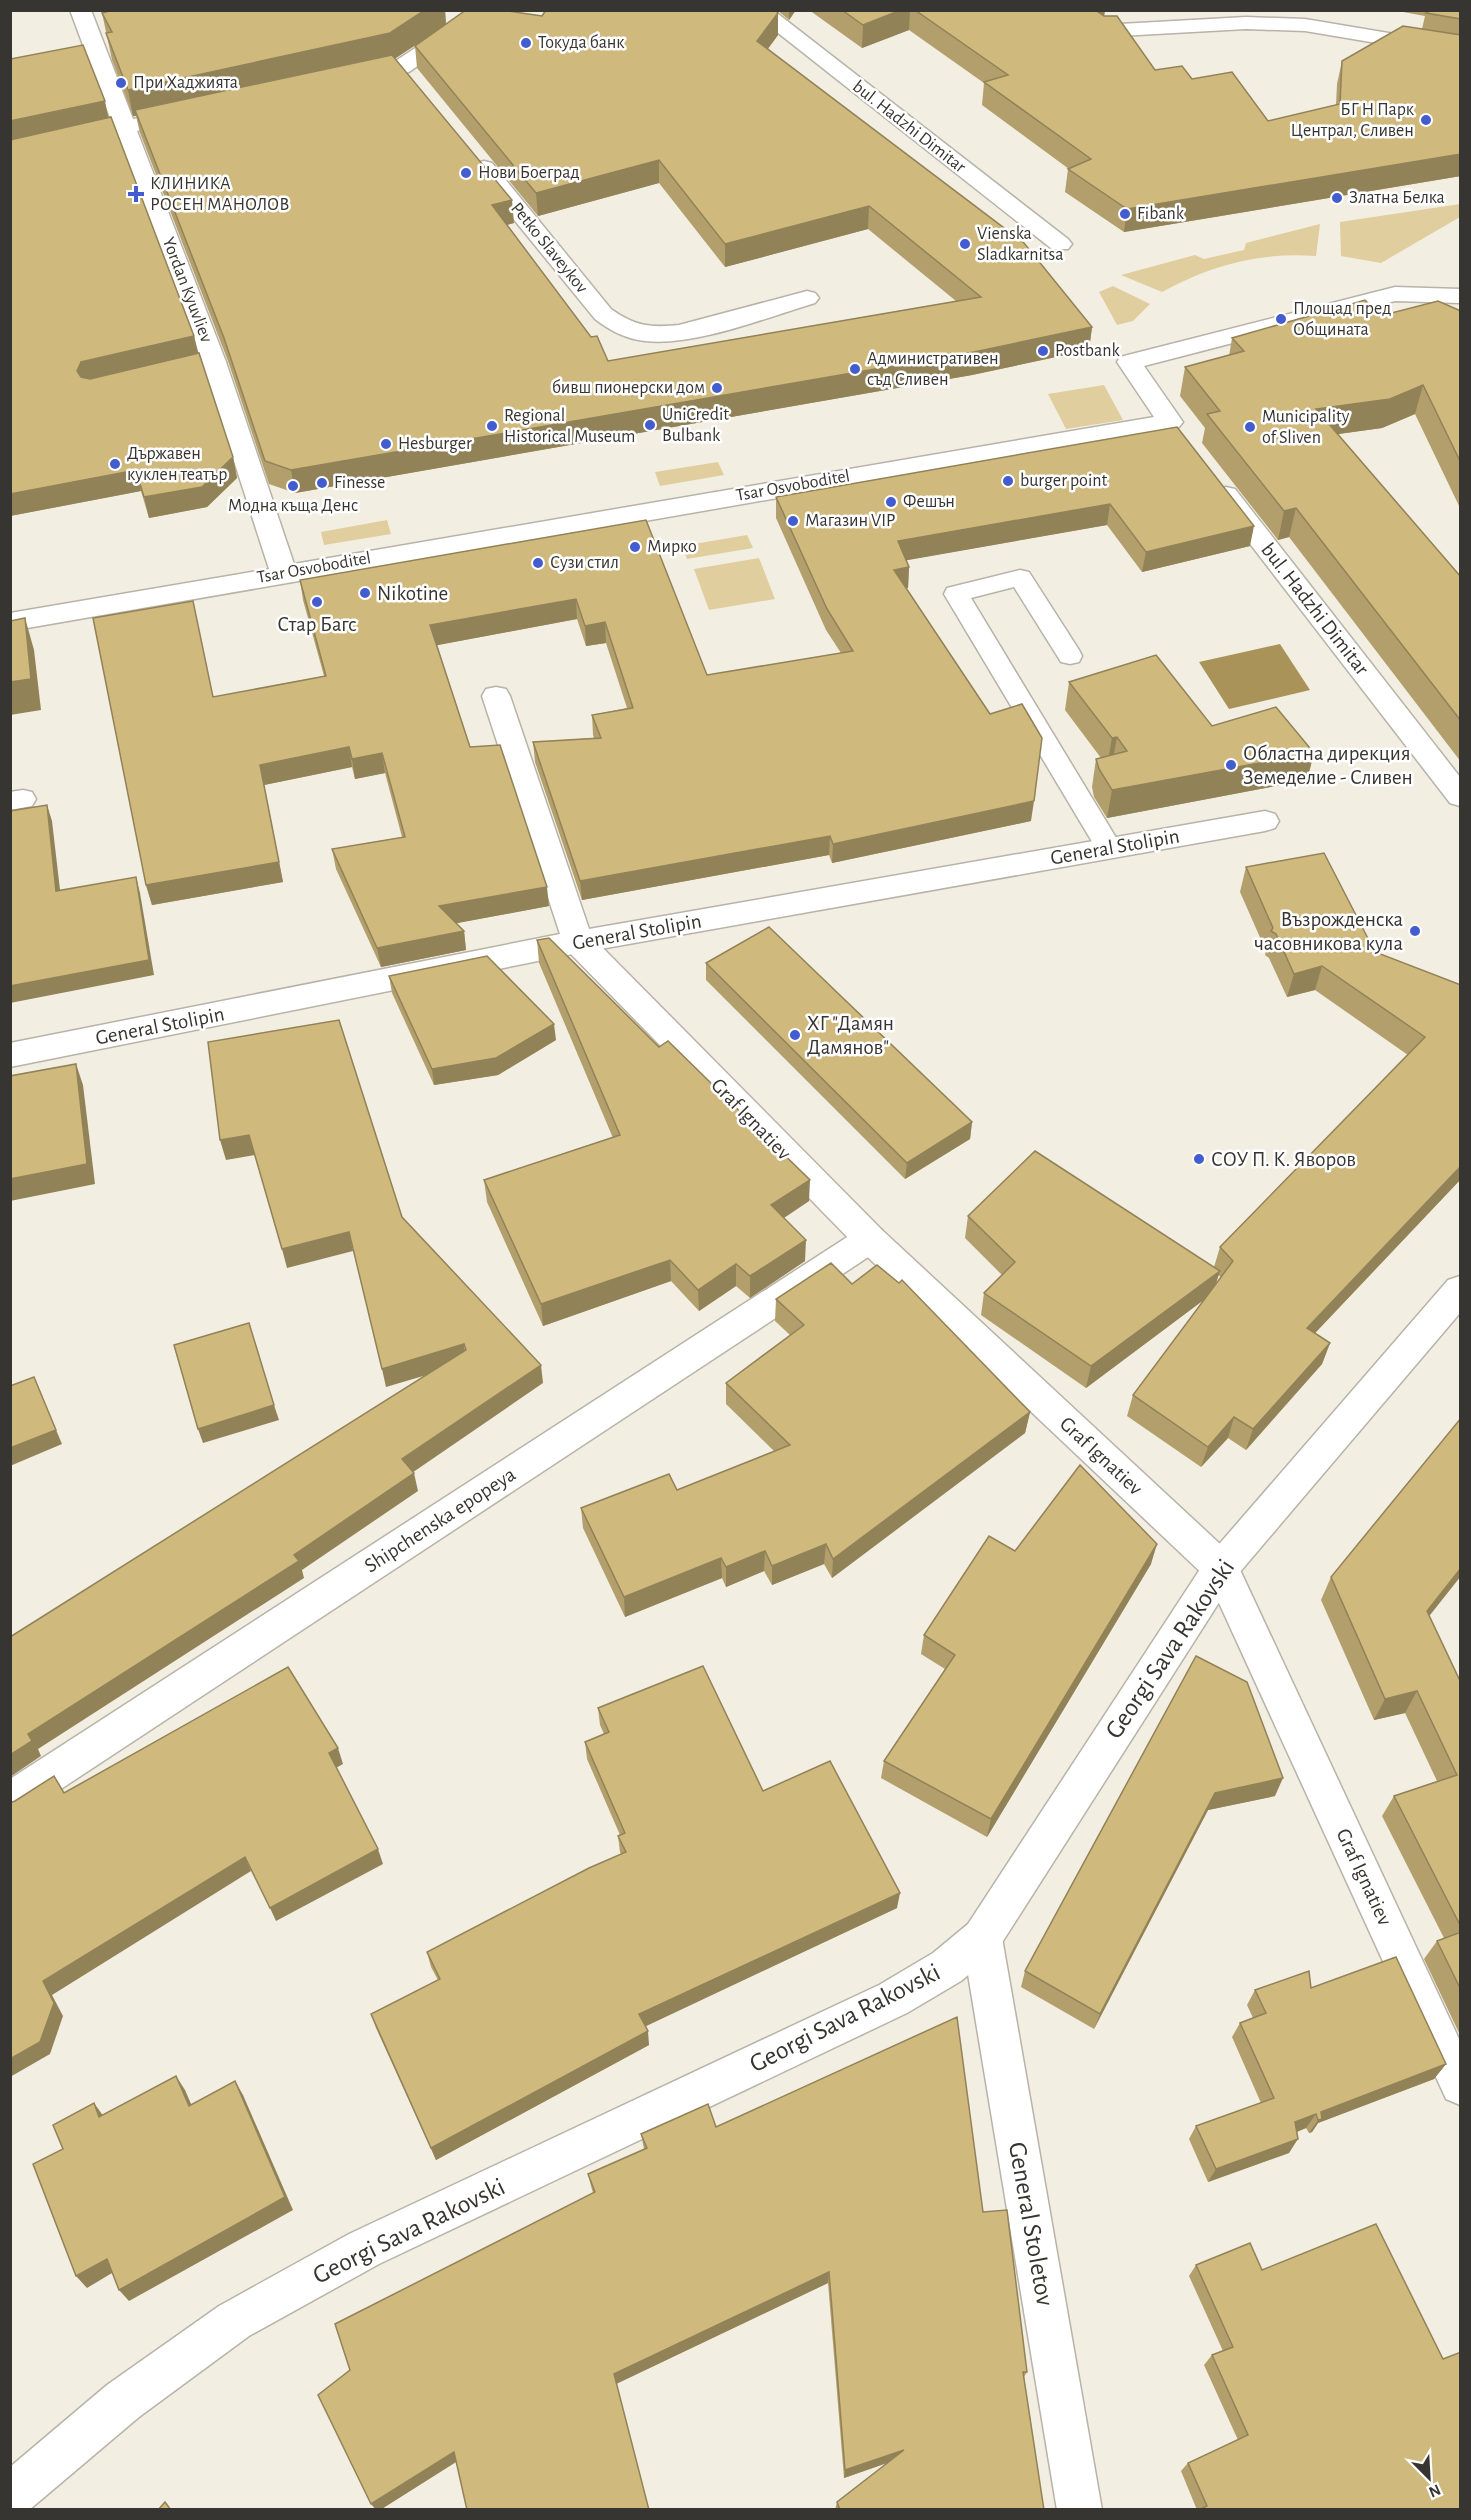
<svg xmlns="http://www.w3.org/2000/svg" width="1471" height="2520" font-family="'Alegreya Sans',sans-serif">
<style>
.green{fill:#e0ce9e}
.water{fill:#a99359}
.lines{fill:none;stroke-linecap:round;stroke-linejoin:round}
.service-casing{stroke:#b8b3a8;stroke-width:3}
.pedestrian-casing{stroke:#b8b3a8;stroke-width:3}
.minor-casing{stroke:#b8b3a8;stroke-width:3}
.tertiary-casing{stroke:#b8b3a8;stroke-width:3}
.service{fill:#fff;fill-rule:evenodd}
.pedestrian{fill:#fff;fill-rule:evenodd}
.minor{fill:#fff;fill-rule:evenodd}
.tertiary{fill:#fff;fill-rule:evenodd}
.wall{fill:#b29f6c;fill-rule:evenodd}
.shaded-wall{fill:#918258}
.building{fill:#cfb97d;stroke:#918258;stroke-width:1.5}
.poi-dot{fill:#435ccf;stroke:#fff;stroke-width:2}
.labels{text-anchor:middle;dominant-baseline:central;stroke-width:5;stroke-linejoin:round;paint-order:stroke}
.far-poi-label{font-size:18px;fill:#373531;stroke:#fff;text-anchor:start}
.far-street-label{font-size:18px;fill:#373531;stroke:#fff}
.poi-label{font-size:21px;fill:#373531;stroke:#fff;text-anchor:start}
.street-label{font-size:21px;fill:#373531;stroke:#fff}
.near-street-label{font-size:26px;fill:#373531;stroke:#fff}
</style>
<rect width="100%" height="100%" fill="#f3eee2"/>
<g class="green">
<polygon points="1460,204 1460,217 1381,263 1341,256 1340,222"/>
<path d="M1320,224L1316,256C1260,252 1211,265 1162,292L1121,275L1195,255L1204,259L1244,250L1246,243Z"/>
<polygon points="1113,286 1150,304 1133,321 1117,325 1099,292"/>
<polygon points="1104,385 1123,420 1066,429 1048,394"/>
<polygon points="718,462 724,475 660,486 655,472"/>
<polygon points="387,520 391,534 324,545 321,532"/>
<polygon points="747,535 753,548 687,559 682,546"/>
<polygon points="759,558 775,599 709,610 694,569"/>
</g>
<polygon class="water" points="1280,644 1310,690 1229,709 1199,662"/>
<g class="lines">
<defs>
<g id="service">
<polygon points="1246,17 1305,19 1460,45 1460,57 1305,31 1246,29 1102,37 1092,31 1102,25"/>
<polygon points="1020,570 1029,572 1079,650 1082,656 1079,662 1070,664 1061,662 1014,587 971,598 1118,841 1122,848 1118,855 1109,858 1100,855 944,594 947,588"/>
<polygon points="23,790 32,792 36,799 32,806 10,810 10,792"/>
</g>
<g id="pedestrian">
<polygon points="1395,287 1460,289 1460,303 1395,301 1144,366 1183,422 1179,427 1170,430 10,631 10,613 269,569 202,362 205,357 214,355 223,357 226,362 294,564 1154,417 1117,362 1120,357"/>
<polygon points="1226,487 1235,489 1460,777 1460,806 1450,803 1217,501 1213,495 1217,489"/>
<polygon points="578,931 589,934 882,1230 1234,1557 1239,1568 1234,1579 1221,1584 1208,1579 858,1248 567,950 563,942 567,934"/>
</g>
<g id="minor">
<polygon points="70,10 91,10 133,119 182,108 190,110 193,115 190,120 137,131 226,362 223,367 214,369 205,367 202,362 117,136 10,159 10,145 112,123"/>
<polygon points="473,10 498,10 409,72 358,83 350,81 347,76 350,71 394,62"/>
<polygon points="749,10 773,10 1068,239 1072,244 1068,249 1052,249"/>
<path d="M484,161L492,163L611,309C634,326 651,328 679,325L807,291L815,293L819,298L815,303C768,317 693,347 645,341C626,339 609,330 595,319L476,173L473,168L476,163Z"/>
<polygon points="496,687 506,689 510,696 589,929 1265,811 1275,814 1279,821 1275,828 1265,831 578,953 10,1067 10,1043 560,934 482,696 486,689"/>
<polygon points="870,1226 882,1230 886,1239 882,1248 23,1814 10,1819 10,1779 858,1230"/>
<polygon points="1221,1552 1234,1557 1460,2041 1460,2105 1446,2099 1203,1568 1208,1557"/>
<polygon points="982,1919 996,1924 1002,1938 1102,2510 1057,2510 962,1938 968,1924"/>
</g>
<polygon id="tertiary" points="1460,1276 1460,1313 1234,1579 996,1952 961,1981 907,2013 379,2264 249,2336 139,2417 29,2510 10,2510 10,2467 107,2385 219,2306 349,2234 879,1985 933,1953 968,1924 1208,1557 1448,1280"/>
</defs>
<use href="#service" class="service-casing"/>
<use href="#pedestrian" class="pedestrian-casing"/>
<use href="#minor" class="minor-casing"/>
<use href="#tertiary" class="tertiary-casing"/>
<use href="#service" class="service"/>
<use href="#pedestrian" class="pedestrian"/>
<use href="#minor" class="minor"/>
<use href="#tertiary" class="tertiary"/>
</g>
<g class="wall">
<path d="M113,10H445L446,24L542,16L778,13V35L768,49L1092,327L1089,350L972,375L295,493L269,484L228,361L140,133L136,116H133L112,60L102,13ZM418,43L415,46L417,68L538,216L659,183L725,267L868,229L956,301L608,361L507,225L514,223L395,58Z"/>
<polygon points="777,10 796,10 789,20"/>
<polygon points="809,10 1105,10 1104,16 1155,70 1192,79 1268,121 1336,105 1337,84 1342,61 1422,29 1425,16 1403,12 1403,10 1461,10 1461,176 1124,232 1065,192 1068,169 1069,169 982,105 984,83 909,30 862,48"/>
<polygon points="108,118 194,336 198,353 233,457 237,478 207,507 149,518 141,491 10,516"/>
<polygon points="1461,311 1461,510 1415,414 1382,428 1338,434 1461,577 1461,762 1289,537 1278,540 1202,443 1205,428 1180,396 1185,367 1229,356 1232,338 1380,316"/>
<polygon points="1177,427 1250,546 1142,572 1107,525 906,560 909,567 908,588 906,588 1031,821 832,863 829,855 582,900 535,762 533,742 594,738 593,735 592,715 627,708 606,643 586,646 577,619 437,645 470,747 549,906 456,923 464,931 466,950 381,967 336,869 332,849 402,837 385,773 355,779 352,767 264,785 283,882 152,905 146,885 214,697 324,676 303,600 300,580 646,520 707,675 841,653 826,630 776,518 776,497"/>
<polygon points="1069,682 1212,726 1314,753 1307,780 1107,818 1094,797 1092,787 1096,759 1101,758 1065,710"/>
<path d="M1246,867L1375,952L1461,985V1179L1315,1333L1330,1343L1322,1364L1246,1450L1228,1438L1201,1467L1127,1416L1133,1395L1205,1299L1086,1388L981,1315L984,1293L1002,1275L965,1238L968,1216L1214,1267L1220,1247L1408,1055L1315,990L1287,997L1269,958L1265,955L1266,951L1240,892ZM1218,1275L1221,1277L1216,1284Z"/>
<polygon points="537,940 809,1201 784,1218 805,1261 750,1298 736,1286 699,1311 671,1281 543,1326 487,1202 484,1180 613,1138 539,963"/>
<polygon points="706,963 972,1122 970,1139 905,1179 706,980"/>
<polygon points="389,976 556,1040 498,1075 434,1085 392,993"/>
<polygon points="852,1284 1030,1412 1025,1433 832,1578 824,1564 772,1585 764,1571 726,1587 722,1578 625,1617 583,1528 581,1508 677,1490 774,1451 726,1404 726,1383 790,1335 775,1321 776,1299"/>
<polygon points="1015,1551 1151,1564 987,1837 881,1778 884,1761 945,1669 921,1654 924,1635"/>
<polygon points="1331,1577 1429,1616 1461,1683 1461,2037 1424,1959 1437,1941 1444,1938 1382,1816 1394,1796 1437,1781 1405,1713 1374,1720 1321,1600"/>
<polygon points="1196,1656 1275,1796 1208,1810 1094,2029 1021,1987 1025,1971"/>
<polygon points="598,1708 763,1791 897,1908 645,2026 649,2045 436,2160 376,2028 371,2014 438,1980 431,1967 427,1952 621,1854 620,1852 618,1836 620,1835 587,1759 585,1742 604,1734 600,1725"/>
<polygon points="1311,1988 1446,2064 1434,2079 1318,2123 1312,2132 1309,2133 1306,2128 1297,2132 1289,2153 1208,2182 1189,2139 1196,2126 1261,2103 1232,2037 1240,2023 1253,2018 1247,2005 1255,1990"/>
<polygon points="716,2127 983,2212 1027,2372 1024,2377 1044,2510 835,2510 837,2502 887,2463 844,2478 828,2283 616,2384 456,2462 380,2510 376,2510 350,2370 593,2193 591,2186 588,2174 644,2149 641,2134"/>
<polygon points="1196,2265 1262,2270 1461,2510 1197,2510 1181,2471 1188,2463 1238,2440 1204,2365 1212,2355 1223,2351 1189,2276"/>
</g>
<g class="shaded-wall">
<polygon points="425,10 445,10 446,25 393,60 135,110 136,116 133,116 128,90"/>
<polygon points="789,10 796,10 789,20"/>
<polygon points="901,10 910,10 909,30 862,48 863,25"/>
<polygon points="1092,10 1105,10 1103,23"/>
<polygon points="778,13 778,35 757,63 757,41"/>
<polygon points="105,101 109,121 10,143 10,121"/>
<polygon points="1461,154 1461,176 1124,232 1127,209"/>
<polygon points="659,160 659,183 538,216 536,193"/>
<polygon points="512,200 514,223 494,228 492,205"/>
<polygon points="869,206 868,229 725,267 725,244"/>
<polygon points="1092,327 1089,350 972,375 295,493 291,470"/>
<polygon points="194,336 199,356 86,383 77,371 81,362"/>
<polygon points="1423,385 1415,414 1382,428 1310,438 1316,409"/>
<polygon points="233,457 237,478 207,507 149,518 144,497"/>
<polygon points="136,470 141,491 10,516 10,494"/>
<polygon points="1110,504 1107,525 897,562 898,541"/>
<polygon points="1296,508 1289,537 1278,540 1284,511"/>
<polygon points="1254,526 1250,546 1142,572 1146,552"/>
<polygon points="909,567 908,588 892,590 894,570"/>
<polygon points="576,599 577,619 433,646 430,625"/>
<polygon points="25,618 34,650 41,710 10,715 10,682"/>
<polygon points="605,622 606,643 586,646 585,626"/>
<polygon points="1117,737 1112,765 1107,766 1112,738"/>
<polygon points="349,747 352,767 264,785 283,882 152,905 146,885 260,765"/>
<polygon points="382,753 385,773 355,779 352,759"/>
<polygon points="1314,753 1307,780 1107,818 1112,790"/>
<polygon points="1034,801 1031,821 832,863 833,844"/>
<polygon points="47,805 52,821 62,907 56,891"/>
<polygon points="830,836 829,855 582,900 580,881"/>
<polygon points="136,877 140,893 154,975 10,1003 10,986"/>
<polygon points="547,887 549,906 442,926 439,906"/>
<polygon points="464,931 466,950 381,967 377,948"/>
<polygon points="1322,966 1315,990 1287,997 1294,974"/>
<polygon points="554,1024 556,1040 498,1075 434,1085 432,1069"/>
<polygon points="76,1064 83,1085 95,1184 10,1201 10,1179"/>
<polygon points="972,1122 970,1139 905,1179 907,1163"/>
<polygon points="249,1135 255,1155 226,1160 220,1140"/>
<polygon points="1461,1166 1461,1179 1299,1350 1307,1328"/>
<polygon points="810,1180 809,1201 770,1227 771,1205"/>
<polygon points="349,1232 353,1251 287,1268 282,1249"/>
<polygon points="806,1240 805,1261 750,1298 750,1276"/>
<polygon points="670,1260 671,1281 543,1326 541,1304"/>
<polygon points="736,1264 736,1286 699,1311 698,1290"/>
<polygon points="1220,1271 1213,1293 1086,1388 1091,1366"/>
<polygon points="1330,1343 1322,1364 1246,1450 1253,1429"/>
<polygon points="464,1344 467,1363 386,1387 382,1369"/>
<polygon points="541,1365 543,1383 406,1477 402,1459"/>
<polygon points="40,1392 62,1444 10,1466 10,1448"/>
<polygon points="274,1405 279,1420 203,1443 198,1429"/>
<polygon points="1030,1412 1025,1433 832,1578 833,1559"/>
<polygon points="1234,1417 1228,1438 1201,1467 1208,1447"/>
<polygon points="414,1473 418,1491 302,1570 304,1578 38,1749 41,1756 10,1777 10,1755 28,1734"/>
<polygon points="826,1544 824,1564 772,1585 772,1566"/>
<polygon points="1157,1544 1151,1564 987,1837 991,1819"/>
<polygon points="765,1551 764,1571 726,1587 726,1567"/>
<polygon points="721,1558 722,1578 625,1617 624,1597"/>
<polygon points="1461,1568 1461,1576 1415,1634 1427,1611"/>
<polygon points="1417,1691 1405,1713 1374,1720 1385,1699"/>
<polygon points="338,1748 343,1764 334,1769 329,1753"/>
<polygon points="1283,1778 1275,1796 1208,1810 1094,2029 1100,2014 1215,1793"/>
<polygon points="378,1849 383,1864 276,1921 270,1908"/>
<polygon points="245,1857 251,1871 52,1995 63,2016 50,2054 10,2077 10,2059 43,1981"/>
<polygon points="900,1893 897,1908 640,2029 639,2014"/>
<polygon points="648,2031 649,2045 436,2160 431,2148"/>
<polygon points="1446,2064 1434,2079 1318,2123 1312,2132 1309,2133 1318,2120 1321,2112"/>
<polygon points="176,2076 185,2090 198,2120 189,2106"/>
<polygon points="235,2081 243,2095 293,2210 129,2301 119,2290"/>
<polygon points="94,2103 104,2117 99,2117"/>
<polygon points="1316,2114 1306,2128 1286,2136 1295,2122"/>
<polygon points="1298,2139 1289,2153 1208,2182 1216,2169"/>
<polygon points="107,2259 117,2270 87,2288 76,2276"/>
<polygon points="829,2272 828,2283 616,2384 614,2374"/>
<polygon points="904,2450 901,2458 844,2478 845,2470"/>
<polygon points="454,2452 459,2460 380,2510 376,2510 371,2504"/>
</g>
<g class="building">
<polygon points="113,10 425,10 390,33 128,90 106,33 112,32 102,13"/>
<polygon points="466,10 502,10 542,16 546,10 775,10 778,13 757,41 1024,243 1092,327 974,352 291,470 265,461 224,338 135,110 392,55 512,200 492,205 591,337 597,336 608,361 981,297 869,206 725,244 659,160 536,193 415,46"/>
<polygon points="842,10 901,10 863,25"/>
<polygon points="915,10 1095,10 1104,16 1117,16 1155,70 1182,66 1192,79 1232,72 1268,121 1340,104 1342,61 1403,26 1461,35 1461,154 1127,209 1068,169 1091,159 984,82 1008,75"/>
<polygon points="1431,10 1461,10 1461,19 1426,13"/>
<polygon points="83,45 105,101 10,121 10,59"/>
<polygon points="111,117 194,336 81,362 77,371 81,377 90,379 199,353 233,457 202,487 144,497 136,470 10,494 10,140"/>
<polygon points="1365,300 1380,316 1438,301 1461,311 1461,463 1423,385 1390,399 1316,409 1461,577 1461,721 1296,508 1284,511 1207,414 1220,411 1185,367 1244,351 1232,338"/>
<polygon points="1177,427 1254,526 1146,552 1110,504 898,541 909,567 894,570 990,714 1022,704 1042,738 1034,801 833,844 830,836 580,881 533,742 601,738 592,715 633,708 605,622 585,626 576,599 430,625 470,747 500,745 547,887 439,906 464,931 377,948 332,849 405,837 382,753 352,759 349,747 260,765 279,862 146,885 93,618 193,601 213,697 326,676 300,580 646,520 707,675 853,651 827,609 776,497"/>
<polygon points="25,618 31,679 10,682 10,621"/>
<polygon points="1156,655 1212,726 1276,707 1314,753 1112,790 1099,769 1096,759 1127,751 1117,737 1112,738 1069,682"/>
<polygon points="47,805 56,891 136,877 149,960 10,986 10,811"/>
<polygon points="1324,853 1375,952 1461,985 1461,1166 1307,1328 1330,1343 1253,1429 1234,1417 1208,1447 1133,1395 1233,1261 1220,1247 1425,1037 1322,966 1294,974 1276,934 1271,931 1273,928 1246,867"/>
<polygon points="769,927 972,1122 907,1163 706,963"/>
<polygon points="549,938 659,1047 668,1041 810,1180 771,1205 806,1240 750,1276 736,1264 698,1290 670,1260 541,1304 484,1180 620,1135 537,940"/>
<polygon points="487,956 554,1024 496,1058 432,1069 389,976"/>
<polygon points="339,1020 402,1217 541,1365 402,1459 414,1473 294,1555 299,1561 28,1734 32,1741 10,1755 10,1637 466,1350 464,1344 382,1369 349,1232 282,1249 249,1135 220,1140 208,1042"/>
<polygon points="76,1064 87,1164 10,1179 10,1076"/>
<polygon points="1035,1151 1220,1271 1091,1366 984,1293 1015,1262 968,1216"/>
<polygon points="831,1263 852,1284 877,1265 899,1283 902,1280 1030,1412 833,1559 826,1544 772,1566 765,1551 726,1567 721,1558 624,1597 581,1508 669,1474 677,1490 790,1445 726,1383 804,1325 776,1299"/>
<polygon points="249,1323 274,1405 198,1429 174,1345"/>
<polygon points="34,1377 56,1430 10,1448 10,1386"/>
<polygon points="1461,1418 1461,1568 1427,1611 1461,1683 1461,1927 1394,1796 1457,1775 1417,1691 1385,1699 1331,1577"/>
<polygon points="1080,1465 1157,1544 991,1819 884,1761 955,1655 924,1635 989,1536 1015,1551"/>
<polygon points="1196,1656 1247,1682 1283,1778 1215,1793 1100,2014 1025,1971"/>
<polygon points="703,1666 763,1791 830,1761 900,1893 639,2014 648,2031 431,2148 371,2014 440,1979 427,1952 589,1868 626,1852 618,1836 625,1833 585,1742 609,1732 598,1708"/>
<polygon points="288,1667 338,1748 329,1753 378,1849 270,1908 245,1857 43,1981 54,2003 40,2042 10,2059 10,1803 15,1801 54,1776 64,1793"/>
<polygon points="1461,1932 1461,1990 1437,1941"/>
<polygon points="1396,1957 1446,2064 1321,2112 1322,2119 1318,2120 1316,2114 1295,2122 1298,2139 1216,2169 1196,2126 1274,2098 1240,2023 1266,2013 1255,1990 1309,1971 1311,1988"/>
<polygon points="957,2017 983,2212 1007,2210 1027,2372 1023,2372 1044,2510 840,2510 837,2502 904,2450 845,2470 829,2272 614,2374 649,2510 467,2510 454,2452 371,2504 318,2395 350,2370 335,2324 595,2192 588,2174 647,2148 641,2134 708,2104 716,2127"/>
<polygon points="176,2076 189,2106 235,2081 285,2197 119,2290 107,2259 76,2276 33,2164 63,2149 53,2125 94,2103 99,2117"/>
<polygon points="1376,2224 1443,2359 1461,2352 1461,2510 1199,2510 1207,2506 1188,2463 1248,2435 1212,2355 1233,2347 1196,2265 1250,2243 1262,2270"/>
<polygon points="165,2502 171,2510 158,2510"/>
</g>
<g class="poi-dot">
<circle cx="526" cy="43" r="6"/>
<circle cx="121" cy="83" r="6"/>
<circle cx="1426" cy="120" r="6"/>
<circle cx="466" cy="173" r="6"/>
<path d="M133 185h6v6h6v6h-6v6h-6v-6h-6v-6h6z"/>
<circle cx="1337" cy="198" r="6"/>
<circle cx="1125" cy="214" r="6"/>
<circle cx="965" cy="244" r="6"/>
<circle cx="1281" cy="319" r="6"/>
<circle cx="1043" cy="351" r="6"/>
<circle cx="855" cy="369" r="6"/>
<circle cx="717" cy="388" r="6"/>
<circle cx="650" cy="425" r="6"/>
<circle cx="492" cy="426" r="6"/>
<circle cx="1250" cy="427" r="6"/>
<circle cx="386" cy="444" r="6"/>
<circle cx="115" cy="464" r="6"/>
<circle cx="1008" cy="481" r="6"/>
<circle cx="322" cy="483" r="6"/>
<circle cx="293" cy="486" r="6"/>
<circle cx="891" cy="502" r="6"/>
<circle cx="793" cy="521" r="6"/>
<circle cx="635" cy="547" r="6"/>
<circle cx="538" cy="563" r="6"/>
<circle cx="365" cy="593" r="6"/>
<circle cx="317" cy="602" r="6"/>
<circle cx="1231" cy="765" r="6"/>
<circle cx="1415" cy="931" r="6"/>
<circle cx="795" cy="1035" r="6"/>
<circle cx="1199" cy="1159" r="6"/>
</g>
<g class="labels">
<g class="far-poi-label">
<text x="538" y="43">Токуда банк</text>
<text x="133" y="83">При Хаджията</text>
<text x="1414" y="110" text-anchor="end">БГ H Парк<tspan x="1414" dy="21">Централ, Сливен</tspan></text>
<text x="478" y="173">Нови Боеград</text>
<text x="150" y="184">КЛИНИКА<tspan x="150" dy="21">РОСЕН МАНОЛОВ</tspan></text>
<text x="1349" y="198">Златна Белка</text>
<text x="1137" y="214">Fibank</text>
<text x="977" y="234">Vienska<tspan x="977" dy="21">Sladkarnitsa</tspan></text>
<text x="1293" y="309">Площад пред<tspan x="1293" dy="21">Общината</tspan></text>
<text x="1055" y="351">Postbank</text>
<text x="867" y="359">Административен<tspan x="867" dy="21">съд Сливен</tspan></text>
<text x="705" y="388" text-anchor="end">бивш пионерски дом</text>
<text x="662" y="415">UniCredit<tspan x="662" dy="21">Bulbank</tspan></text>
<text x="504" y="416">Regional<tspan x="504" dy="21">Historical Museum</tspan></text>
<text x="1262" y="417">Municipality<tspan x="1262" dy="21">of Sliven</tspan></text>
<text x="398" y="444">Hesburger</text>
<text x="127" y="454">Държавен<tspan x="127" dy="21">куклен театър</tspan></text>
<text x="1020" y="481">burger point</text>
<text x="334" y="483">Finesse</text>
<text x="903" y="502">Фешън</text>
<text x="293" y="506" text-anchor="middle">Модна къща Денс</text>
<text x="805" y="521">Магазин VIP</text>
<text x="647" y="547">Мирко</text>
<text x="550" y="563">Сузи стил</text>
</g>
<g class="far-street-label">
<text transform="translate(909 127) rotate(38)">bul. Hadzhi Dimitar</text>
<text transform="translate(549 248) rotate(51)">Petko Slaveykov</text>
<text transform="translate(187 290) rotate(69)">Yordan Kyuvliev</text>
<text transform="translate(793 486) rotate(-10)">Tsar Osvoboditel</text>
<text transform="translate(314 568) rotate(-10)">Tsar Osvoboditel</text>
</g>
<g class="poi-label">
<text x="377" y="593">Nikotine</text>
<text x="317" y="624" text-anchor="middle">Стар Багс</text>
<text x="1243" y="753">Областна дирекция<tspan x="1243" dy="24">Земеделие - Сливен</tspan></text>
<text x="1403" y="919" text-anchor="end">Възрожденска<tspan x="1403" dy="24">часовникова кула</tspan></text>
<text x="807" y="1023">ХГ "Дамян<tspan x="807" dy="24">Дамянов"</tspan></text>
<text x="1211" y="1159">СОУ П. К. Яворов</text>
</g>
<g class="street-label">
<text transform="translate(1315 609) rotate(52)">bul. Hadzhi Dimitar</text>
<text transform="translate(1115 847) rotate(-10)">General Stolipin</text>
<text transform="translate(637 932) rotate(-10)">General Stolipin</text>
<text transform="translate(160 1026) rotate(-11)">General Stolipin</text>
<text transform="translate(751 1119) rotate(46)">Graf Ignatiev</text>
<text transform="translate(1101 1456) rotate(43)">Graf Ignatiev</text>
<text transform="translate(440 1520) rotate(-33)">Shipchenska epopeya</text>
<text transform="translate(1364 1877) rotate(65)">Graf Ignatiev</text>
</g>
<g class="near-street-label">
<text transform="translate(1170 1649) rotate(-56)">Georgi Sava Rakovski</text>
<text transform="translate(845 2018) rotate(-27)">Georgi Sava Rakovski</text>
<text transform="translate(1031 2224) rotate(80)">General Stoletov</text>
<text transform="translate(409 2231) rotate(-26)">Georgi Sava Rakovski</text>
</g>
</g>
<rect width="1471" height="2520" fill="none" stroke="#373531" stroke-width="24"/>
<g transform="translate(1429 2478) rotate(156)" stroke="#ffffff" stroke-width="4.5" paint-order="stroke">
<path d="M0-4.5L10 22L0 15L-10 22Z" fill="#373531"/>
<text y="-9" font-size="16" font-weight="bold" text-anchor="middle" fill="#373531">N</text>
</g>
</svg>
